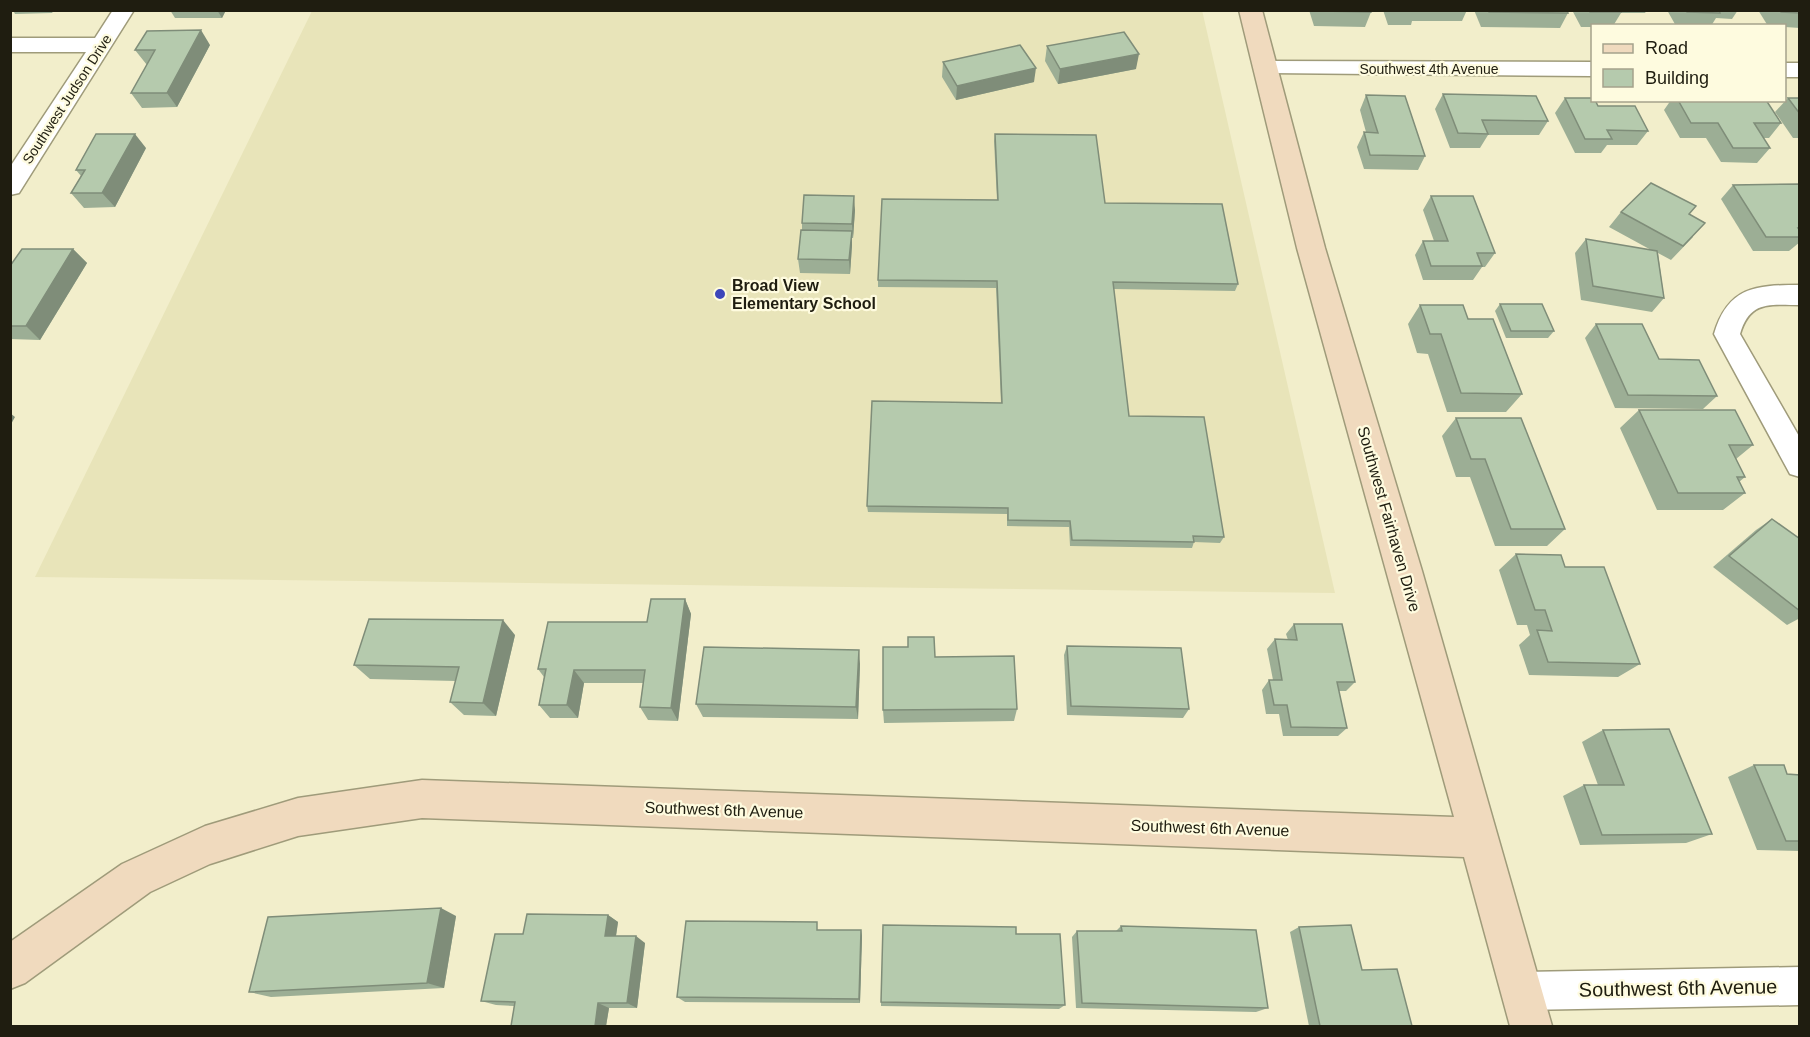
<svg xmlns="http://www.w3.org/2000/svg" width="1810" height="1037" font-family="Helvetica,sans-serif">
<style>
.built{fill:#e8e4b9}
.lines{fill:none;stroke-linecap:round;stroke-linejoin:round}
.street-casing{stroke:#9f9b7a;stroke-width:3}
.secondary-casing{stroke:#9f9b7a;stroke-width:3}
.street{fill:#fff;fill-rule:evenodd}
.secondary{fill:#f0dabe;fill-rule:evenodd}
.wall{fill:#9cae95}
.shaded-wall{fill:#7f8d79}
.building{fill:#b5caad;stroke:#7f8d79;stroke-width:1.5}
.poi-dot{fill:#3d46ba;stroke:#fefbdf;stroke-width:2}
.labels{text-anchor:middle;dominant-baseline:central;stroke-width:4.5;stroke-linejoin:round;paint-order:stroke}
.far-street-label{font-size:14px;fill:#1f1d10;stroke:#fefbdf}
.poi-label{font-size:16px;font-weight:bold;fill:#1f1d10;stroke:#fefbdf;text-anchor:start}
.street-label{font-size:16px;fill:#1f1d10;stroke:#fefbdf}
.near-street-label{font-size:20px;fill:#1f1d10;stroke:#fefbdf}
</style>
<rect width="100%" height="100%" fill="#f2eecb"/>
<polygon class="built" points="1202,10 1335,593 35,577 312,11"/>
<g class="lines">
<defs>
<g id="street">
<polygon points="113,10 134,10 19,193 10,195 10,167 86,52 10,52 10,38 95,38"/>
<polygon points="1266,61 1592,62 1592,76 1258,73 1255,68 1258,63"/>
<rect x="1784" y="63" width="16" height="14"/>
<path d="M1800,285V305C1770,305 1750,300 1740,334L1800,438V477L1790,474L1714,334C1728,287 1755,285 1800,285Z"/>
<polygon points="1800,967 1800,1005 1521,1010 1507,1005 1502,991 1507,977 1521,972"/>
</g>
<polygon id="secondary" points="1239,10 1262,10 1325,248 1422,571 1552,1026 1510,1026 1464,857 422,818 298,836 210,864 150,892 25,983 10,989 10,942 122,864 205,826 298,798 422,780 1454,817 1297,248"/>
</defs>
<use href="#street" class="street-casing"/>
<use href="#secondary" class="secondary-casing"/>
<use href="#street" class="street"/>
<use href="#secondary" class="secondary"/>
</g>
<g class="wall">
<polygon points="13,10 54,10 52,13 15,14"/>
<polygon points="170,10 226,10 222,18 175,18"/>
<polygon points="1309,10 1371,10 1371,12 1365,27 1314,26"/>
<polygon points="1383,10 1467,10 1462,21 1412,21 1411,25 1388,25"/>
<polygon points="1474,10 1567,10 1568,13 1560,28 1481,27"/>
<polygon points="1572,10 1647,10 1645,13 1621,13 1613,26 1593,26 1593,27 1581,27"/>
<polygon points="1667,10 1738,10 1732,19 1716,18 1711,26 1676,26"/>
<polygon points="1758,10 1800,10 1800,28 1785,27 1785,26 1768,26"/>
<polygon points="210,45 177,107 142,108 131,93 147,65 135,50"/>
<polygon points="1047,46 1136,69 1058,84 1045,61"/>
<polygon points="943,62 1034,82 956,100 942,77"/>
<polygon points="1443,94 1548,121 1539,135 1488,135 1480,148 1450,148 1435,109"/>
<polygon points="1366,95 1425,156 1418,170 1364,169 1357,147 1364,132 1366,132 1360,110"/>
<polygon points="1565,98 1598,106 1648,131 1637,145 1607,145 1601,153 1575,153 1555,113"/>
<polygon points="1788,98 1800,98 1800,138 1793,138 1775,112"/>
<polygon points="1671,100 1766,100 1781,123 1769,138 1763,138 1770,148 1757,163 1721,162 1706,138 1680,138 1664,110"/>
<polygon points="995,134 1105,203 1238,284 1235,291 1114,289 1129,416 1224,537 1220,543 1194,542 1192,548 1070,546 1069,527 1007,526 1007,514 868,512 867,506 1001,403 996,288 878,287 878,280 997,200 994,141"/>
<polygon points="146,148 115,207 84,208 71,193 81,176 76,170"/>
<polygon points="1800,184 1800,242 1789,251 1753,251 1721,199 1733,185"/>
<polygon points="1431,196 1495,253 1485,267 1482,267 1473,280 1423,280 1415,255 1423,241 1434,241 1423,210"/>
<polygon points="855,210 853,238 852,238 852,245 850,274 800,273 798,259 802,230 802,223"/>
<polygon points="1621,212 1689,214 1693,237 1671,260 1658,253 1664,298 1652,312 1581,300 1575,253 1586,239 1653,251 1609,227"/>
<polygon points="73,249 87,263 40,340 10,339 10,266"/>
<polygon points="1500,304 1554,331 1548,338 1506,338 1495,311"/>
<polygon points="1420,305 1468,319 1522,394 1506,412 1447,412 1428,354 1417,353 1408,324"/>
<polygon points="1596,324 1659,359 1717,396 1703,409 1615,408 1585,338"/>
<polygon points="1639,410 1753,445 1736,459 1745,477 1739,482 1745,493 1723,510 1657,510 1620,428"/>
<polygon points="1456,418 1565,529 1547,546 1495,546 1470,477 1456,477 1442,436"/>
<polygon points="1772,519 1800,539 1800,618 1787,625 1713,567 1756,530"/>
<polygon points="1516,554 1565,567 1640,664 1618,677 1529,675 1519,645 1530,635 1527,625 1517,625 1499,570"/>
<polygon points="685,599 691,614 678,721 648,720 640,707 643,683 584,683 578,718 550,718 539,705 544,677 538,669 647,622"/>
<polygon points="1294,624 1355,682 1346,691 1339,691 1347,728 1338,736 1283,736 1279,714 1266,714 1262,690 1269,680 1273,680 1267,649 1275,639 1288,640 1286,634"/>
<polygon points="515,635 496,716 464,715 450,702 456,681 370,679 354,665"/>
<polygon points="1067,646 1189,709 1183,718 1067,715 1064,655"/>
<polygon points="935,657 1017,709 1014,721 884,723 883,710"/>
<polygon points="860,664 858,719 703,717 696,704"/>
<polygon points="1603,730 1712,834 1686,843 1580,845 1563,796 1584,785 1598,785 1582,742"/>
<polygon points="1754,765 1787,774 1800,775 1800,851 1757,850 1728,777"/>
<polygon points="608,915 618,922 616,936 645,943 637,1008 609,1008 606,1026 511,1026 514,1006 496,1005 481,1001 523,934"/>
<polygon points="456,916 444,988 271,997 249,992"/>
<polygon points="1121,926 1268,1008 1256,1012 1076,1008 1072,937 1077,931 1116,931"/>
<polygon points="1299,927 1362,970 1412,1026 1309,1026 1290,932"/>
<polygon points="820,930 861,930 862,936 860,1003 685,1002 677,997"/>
<polygon points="881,1002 1065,1005 1059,1009 881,1006"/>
</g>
<g class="shaded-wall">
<polygon points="217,10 226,10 222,18"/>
<polygon points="201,30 210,45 177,107 167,93"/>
<polygon points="1139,54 1136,69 1058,84 1060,69"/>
<polygon points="1036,68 1034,82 956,100 957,86"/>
<polygon points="135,134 146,148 115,207 102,193"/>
<polygon points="854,196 855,210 853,238 852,224"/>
<polygon points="852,231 852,245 850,274 849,260"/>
<polygon points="73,249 87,263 40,340 26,326"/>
<polygon points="10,413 15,417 10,426"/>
<polygon points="685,599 691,614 678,721 671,708"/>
<polygon points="503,620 515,635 496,716 483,703"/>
<polygon points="859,650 860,664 858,719 856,707"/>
<polygon points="574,670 584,683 578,718 567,705"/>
<polygon points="441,908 456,916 444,988 427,983"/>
<polygon points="608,915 618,922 615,942 605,936"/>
<polygon points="861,930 862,936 860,1003 859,999"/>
<polygon points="636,936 645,943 637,1008 627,1003"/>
<polygon points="598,1003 609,1008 606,1026 595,1026"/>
</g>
<g class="building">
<polygon points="1320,10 1371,10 1371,12 1320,11"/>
<polygon points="1488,10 1567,10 1568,13 1489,12"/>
<polygon points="1589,10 1620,10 1621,12 1590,12"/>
<polygon points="1686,10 1719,10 1720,13 1687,12"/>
<polygon points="1780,10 1800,10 1800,13 1781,12"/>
<polygon points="201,30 167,93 131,93 155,50 135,50 147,31"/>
<polygon points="1124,32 1139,54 1060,69 1047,46"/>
<polygon points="1020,45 1036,68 957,86 943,62"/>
<polygon points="1443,94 1536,96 1548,121 1482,120 1488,134 1458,133"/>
<polygon points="1366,95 1405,96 1425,156 1370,155 1364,132 1378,133"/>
<polygon points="1565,98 1593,98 1593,100 1595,100 1598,106 1635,106 1648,131 1607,130 1612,139 1585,139"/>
<polygon points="1788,98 1800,98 1800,114"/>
<polygon points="1678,100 1766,100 1781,123 1754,123 1770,148 1733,148 1718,123 1691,123"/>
<polygon points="96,134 135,134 102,193 71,193 85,170 76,170"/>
<polygon points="995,134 1096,135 1105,203 1222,204 1238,284 1113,282 1129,416 1204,417 1224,537 1193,536 1194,542 1072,540 1070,521 1008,520 1008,508 867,506 872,401 1002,403 997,281 878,280 882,199 998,200"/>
<polygon points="1651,183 1696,206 1689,214 1705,223 1683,246 1621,212"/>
<polygon points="1800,184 1800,228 1798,228 1800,231 1800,237 1766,237 1733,185"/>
<polygon points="804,195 854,196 852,224 802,223"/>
<polygon points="1431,196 1473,196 1495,253 1477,253 1482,266 1431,266 1423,241 1448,241"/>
<polygon points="801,230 852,231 849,260 798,259"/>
<polygon points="1586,239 1657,251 1664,298 1593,286"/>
<polygon points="22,249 73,249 26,326 10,326 10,266"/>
<polygon points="1500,304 1542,304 1554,331 1511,331"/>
<polygon points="1420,305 1463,305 1468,319 1493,319 1522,394 1461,393 1441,334 1430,334"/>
<polygon points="1596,324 1642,324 1659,359 1699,360 1717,396 1628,395"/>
<polygon points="1639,410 1735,410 1753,445 1729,445 1745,477 1737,477 1745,493 1678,493"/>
<polygon points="1456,418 1521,418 1565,529 1511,529 1485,459 1471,459"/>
<polygon points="1772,519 1800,539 1800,611 1729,556"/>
<polygon points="1516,554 1561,555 1565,567 1604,567 1640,664 1548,662 1537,630 1552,631 1545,610 1535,610"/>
<polygon points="651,599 685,599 671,708 640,707 645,670 574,670 567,705 539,705 546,669 538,669 548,622 647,622"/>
<polygon points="369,619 503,620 483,703 450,702 459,667 354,665"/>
<polygon points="1294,624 1342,624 1355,682 1337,682 1347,728 1291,727 1287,705 1274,705 1269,680 1282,680 1275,639 1297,640"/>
<polygon points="908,637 934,637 935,657 1014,656 1017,709 883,710 883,647 908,647"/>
<polygon points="1067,646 1181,648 1189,709 1071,706"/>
<polygon points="704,647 859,650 856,707 696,704"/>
<polygon points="1669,729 1712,834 1602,835 1584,785 1624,785 1603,730"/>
<polygon points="1754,765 1784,765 1787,774 1800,775 1800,841 1786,841"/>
<polygon points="441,908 427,983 249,992 268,917"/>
<polygon points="527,914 608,915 605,936 636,936 627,1003 598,1003 595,1026 511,1026 515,1002 481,1001 495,934 523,934"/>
<polygon points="686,921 817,922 817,930 861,930 859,999 677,997"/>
<polygon points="883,925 1016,927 1016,934 1060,934 1065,1005 881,1002"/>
<polygon points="1351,925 1362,970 1397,969 1412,1026 1320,1026 1299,927"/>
<polygon points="1121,926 1256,930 1268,1008 1082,1003 1077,931 1122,931"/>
</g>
<circle class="poi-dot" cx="720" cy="294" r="6"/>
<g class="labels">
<g class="far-street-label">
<text x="1429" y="69">Southwest 4th Avenue</text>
<text transform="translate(67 99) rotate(-57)">Southwest Judson Drive</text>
</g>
<g class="poi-label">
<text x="732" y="285">Broad View<tspan x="732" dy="18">Elementary School</tspan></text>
</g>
<g class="street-label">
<text transform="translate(1389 519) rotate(74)">Southwest Fairhaven Drive</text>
<text transform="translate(724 810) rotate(2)">Southwest 6th Avenue</text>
<text transform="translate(1210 828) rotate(2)">Southwest 6th Avenue</text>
</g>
<g class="near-street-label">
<text transform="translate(1678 988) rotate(-1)">Southwest 6th Avenue</text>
</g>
</g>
<rect width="1810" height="1037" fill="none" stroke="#1f1d10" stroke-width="24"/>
<rect x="1591" y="24" width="195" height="78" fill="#fefbdf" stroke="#a5a28c" stroke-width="1.5"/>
<rect x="1603" y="44" width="30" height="9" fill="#f0dabe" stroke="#a5a28c" stroke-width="1.5"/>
<text x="1645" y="54" font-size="18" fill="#1f1d10">Road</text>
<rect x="1603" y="69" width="30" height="18" fill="#b5caad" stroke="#a5a28c" stroke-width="1.5"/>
<text x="1645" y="84" font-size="18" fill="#1f1d10">Building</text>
</svg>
